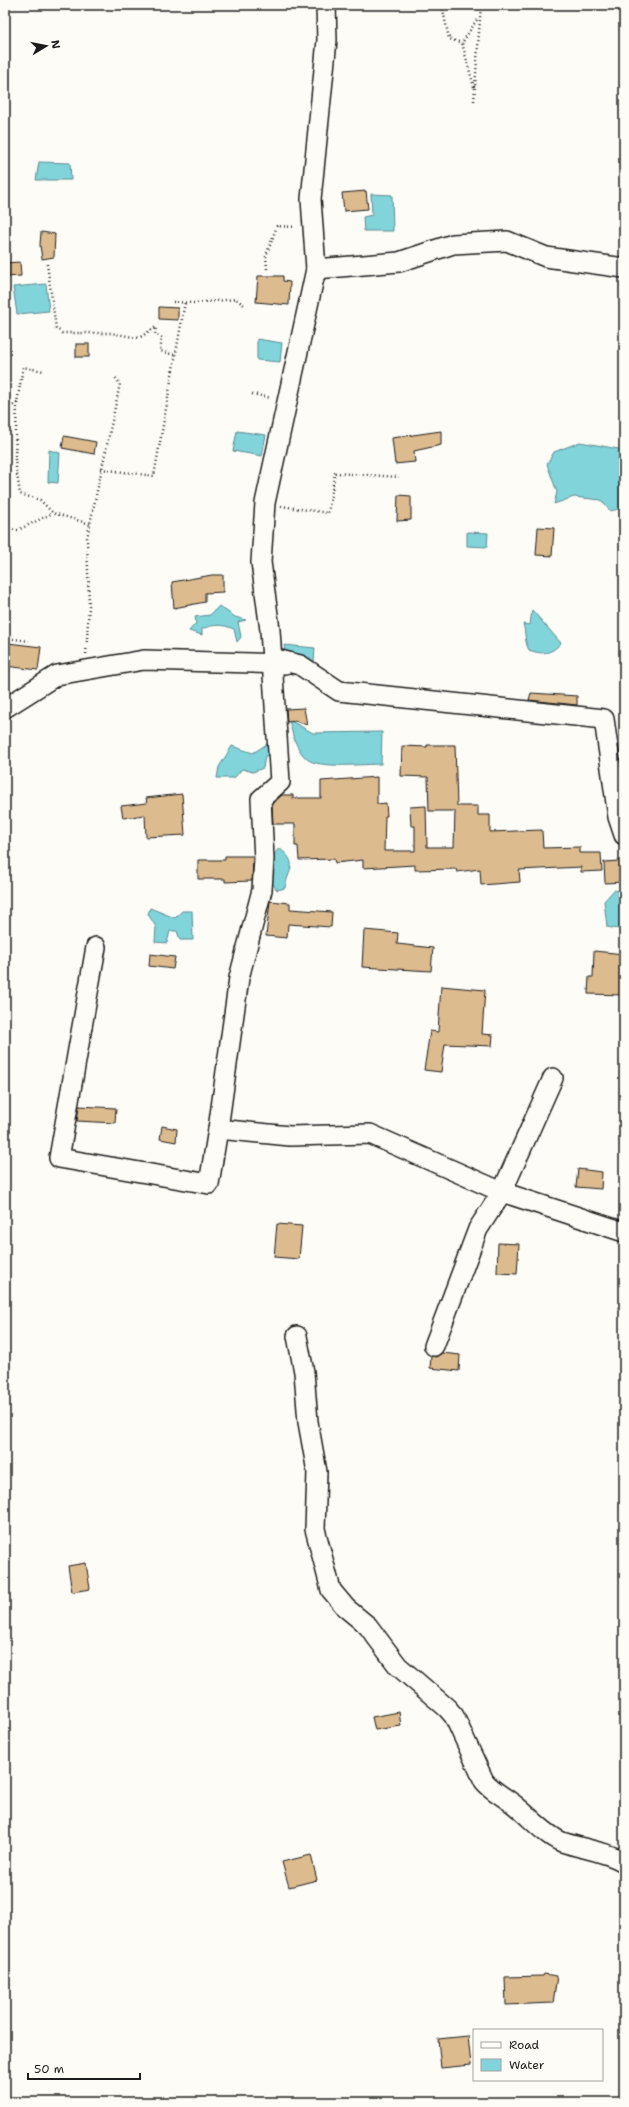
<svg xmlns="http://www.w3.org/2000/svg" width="629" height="2107" font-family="'Shantell Sans',sans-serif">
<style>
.water{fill:#82d4db;stroke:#598a8f}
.building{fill:#dcbb8f;stroke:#1c1c1c}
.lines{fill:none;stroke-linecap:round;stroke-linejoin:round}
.minor-casing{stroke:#1c1c1c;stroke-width:22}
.path{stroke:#1c1c1c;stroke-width:2.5;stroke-dasharray:1 3;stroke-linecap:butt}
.minor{stroke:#fdfcf7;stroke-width:19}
</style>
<rect width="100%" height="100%" fill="#fdfcf7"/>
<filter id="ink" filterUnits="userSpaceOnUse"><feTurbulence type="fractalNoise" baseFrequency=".025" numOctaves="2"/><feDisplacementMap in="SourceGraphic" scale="8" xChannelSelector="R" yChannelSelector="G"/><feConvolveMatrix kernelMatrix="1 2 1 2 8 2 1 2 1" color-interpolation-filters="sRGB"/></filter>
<g filter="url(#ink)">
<g class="water">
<polygon points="39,162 70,163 71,180 36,180"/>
<polygon points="371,194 392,195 393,231 364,231 363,217 372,215"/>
<polygon points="46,284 49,311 17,314 13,287"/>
<polygon points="257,339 282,343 280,362 257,360"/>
<polygon points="237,431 266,435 262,456 233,451"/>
<polygon points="580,442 624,450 624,508 610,511 601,500 574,497 554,504 557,492 547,464 554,452"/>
<polygon points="49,450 60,453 58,483 48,482"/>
<polygon points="467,532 488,533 487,547 467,546"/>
<path d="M219,606L235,617L246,620L238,622L241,637L237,642L234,629C222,624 214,624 202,629V635L189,631L196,623L195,617L210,615Z"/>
<path d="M532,610L561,643C551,654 543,655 529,650C524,641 526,633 523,624L530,625Z"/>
<polygon points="284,645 315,648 314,663 285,651"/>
<path d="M289,720L313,733L382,732L381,764C365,764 319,769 307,759C296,750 292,733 289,720Z"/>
<polygon points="267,744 274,745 274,751 269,755 265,756 263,768 253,772 242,769 234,778 217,778 219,767 232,746 253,753"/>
<path d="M279,848C300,864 288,869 285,888L277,890C265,875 268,863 279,848Z"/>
<polygon points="614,890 624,892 624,930 607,927 604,901"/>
<polygon points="150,908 175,918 182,911 192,911 193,940 180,940 177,931 170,931 167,943 155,942 156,927 148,914"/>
</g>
<g class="building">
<polygon points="366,191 368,209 344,211 342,193"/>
<polygon points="41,232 55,234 54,257 42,259 40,245"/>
<polygon points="20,262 21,276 5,277 5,263"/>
<polygon points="258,276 283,276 283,281 290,282 289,305 256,302"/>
<polygon points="159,307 178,308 178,320 159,319"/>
<rect x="76" y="344" width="13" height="13"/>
<polygon points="441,431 441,445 414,451 415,462 395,464 392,438"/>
<polygon points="64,436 96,442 94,454 62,448"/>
<polygon points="398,495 411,496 411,520 397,521"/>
<polygon points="538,527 554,528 552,556 536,555"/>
<polygon points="212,575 223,575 223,592 205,593 205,602 174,608 172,582"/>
<polygon points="8,643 41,647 38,670 5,666"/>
<polygon points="531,693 577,696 577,705 529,700"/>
<polygon points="304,708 307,725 295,721 287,722 286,709"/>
<polygon points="427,745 455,745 457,806 478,806 478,815 490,815 490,832 542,830 543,848 580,847 580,853 601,853 602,871 581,872 581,867 519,870 520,882 481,885 480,869 457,872 456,869 415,870 415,865 363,868 363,860 335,863 334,859 299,860 298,846 295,846 295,824 273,824 272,804 282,795 293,795 293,798 321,798 321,781 377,777 377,804 386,803 387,816 385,816 384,851 415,851 415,826 411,826 410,807 426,806 427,847 454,847 455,811 429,811 428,777 401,776 402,746 427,747"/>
<polygon points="182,794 185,835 146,837 145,815 123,818 121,806 147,803 146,798"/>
<polygon points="225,856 253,856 252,881 225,882 225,879 198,879 198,860 225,860"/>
<polygon points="621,861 622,882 605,883 604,862"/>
<polygon points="270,901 290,903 290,909 332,912 331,927 288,924 287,938 266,936"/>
<polygon points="364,930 398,933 397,944 433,948 431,971 362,967"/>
<polygon points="594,951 624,954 624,995 588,994 589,977 593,977"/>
<polygon points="150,954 175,957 173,969 149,966"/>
<polygon points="441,986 485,990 482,1034 493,1035 492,1046 445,1044 441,1072 424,1070 430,1031 438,1032"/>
<polygon points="79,1106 116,1108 115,1123 77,1121"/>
<polygon points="162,1126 177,1129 176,1142 160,1139"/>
<polygon points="578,1169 602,1172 601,1189 576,1187"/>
<polygon points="277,1224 302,1226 299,1259 274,1257"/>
<polygon points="498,1243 519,1244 517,1274 497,1273"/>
<polygon points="442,1353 460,1355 459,1371 430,1368 431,1356 436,1357"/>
<polygon points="86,1563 90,1589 72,1592 68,1566"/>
<polygon points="399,1712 401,1726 375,1730 372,1717"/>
<polygon points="311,1855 317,1880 289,1887 282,1862"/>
<polygon points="544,1974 557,1976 553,2003 506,2005 505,1977 543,1976"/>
<polygon points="468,2036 471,2065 441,2068 438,2039"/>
</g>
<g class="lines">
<defs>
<g id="minor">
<polyline points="326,5 327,40 311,199 316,269 399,262 453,244 507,241 546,257 624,268"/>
<polyline points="316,269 265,503 261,562 270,630 280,782 261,799 264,859 262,890 239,978 218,1129 290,1136 370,1134 502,1192 624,1232"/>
<polyline points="272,658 300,665 339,691 604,719 618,817 624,835"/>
<polyline points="5,708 57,675 144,660 285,664"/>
<polyline points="96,947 59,1158 209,1184 218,1129"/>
<path d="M297,1336L304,1372L308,1422L317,1472L315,1529L331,1590L346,1608L368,1626L398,1666L447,1708L454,1716L484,1781C493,1792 505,1797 516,1806C530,1817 545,1835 562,1842C583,1849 605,1851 624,1862"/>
<polyline points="434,1346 478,1229 502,1192 553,1078"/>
</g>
</defs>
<use href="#minor" class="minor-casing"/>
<g class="path">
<polyline points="442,5 449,39 462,43"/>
<polyline points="474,87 462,43 478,18"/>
<polyline points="474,101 481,5"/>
<polyline points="47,264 56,328 62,333 111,333 139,338 156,327 155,334 162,338 160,351 175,355"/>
<polyline points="267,269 266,256 277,226 296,227"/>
<polyline points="173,302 195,303 236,299 244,305"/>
<polyline points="252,394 271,398"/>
<polyline points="17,403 15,460 20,494 40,500 53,513 90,524"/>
<polyline points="5,406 12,406 17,403 23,367 44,371"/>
<polyline points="101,469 154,476 185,302"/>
<polyline points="281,506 328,513 335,473 399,477"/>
<polyline points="5,529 18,530 53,513"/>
<polyline points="5,603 5,606"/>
<polyline points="5,638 29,641"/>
<polyline points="86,654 89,606 87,538 120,384 115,377"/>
</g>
<use href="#minor" class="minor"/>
</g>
</g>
<rect width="629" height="2107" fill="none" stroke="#fdfcf7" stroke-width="20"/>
<rect x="10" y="10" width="609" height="2087" fill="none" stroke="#1c1c1c" stroke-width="1.5" filter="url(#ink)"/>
<rect x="473" y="2029" width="130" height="52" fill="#fdfcf7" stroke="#a3a29f"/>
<rect x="481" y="2042" width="20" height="6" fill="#fdfcf7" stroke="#a3a29f"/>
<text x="509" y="2049" font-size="12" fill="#1c1c1c">Road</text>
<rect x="481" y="2059" width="20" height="12" fill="#82d4db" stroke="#a3a29f"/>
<text x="509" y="2069" font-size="12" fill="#1c1c1c">Water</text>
<g transform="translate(46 46) rotate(80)" stroke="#fdfcf7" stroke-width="3" paint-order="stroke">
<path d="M0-3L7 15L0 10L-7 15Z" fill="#1c1c1c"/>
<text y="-6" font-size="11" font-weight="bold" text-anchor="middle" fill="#1c1c1c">N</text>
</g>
<path d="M28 2073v6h112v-6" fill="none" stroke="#1c1c1c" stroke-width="2"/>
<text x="34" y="2073" font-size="12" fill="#1c1c1c" stroke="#fdfcf7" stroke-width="3" paint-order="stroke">50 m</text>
</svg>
